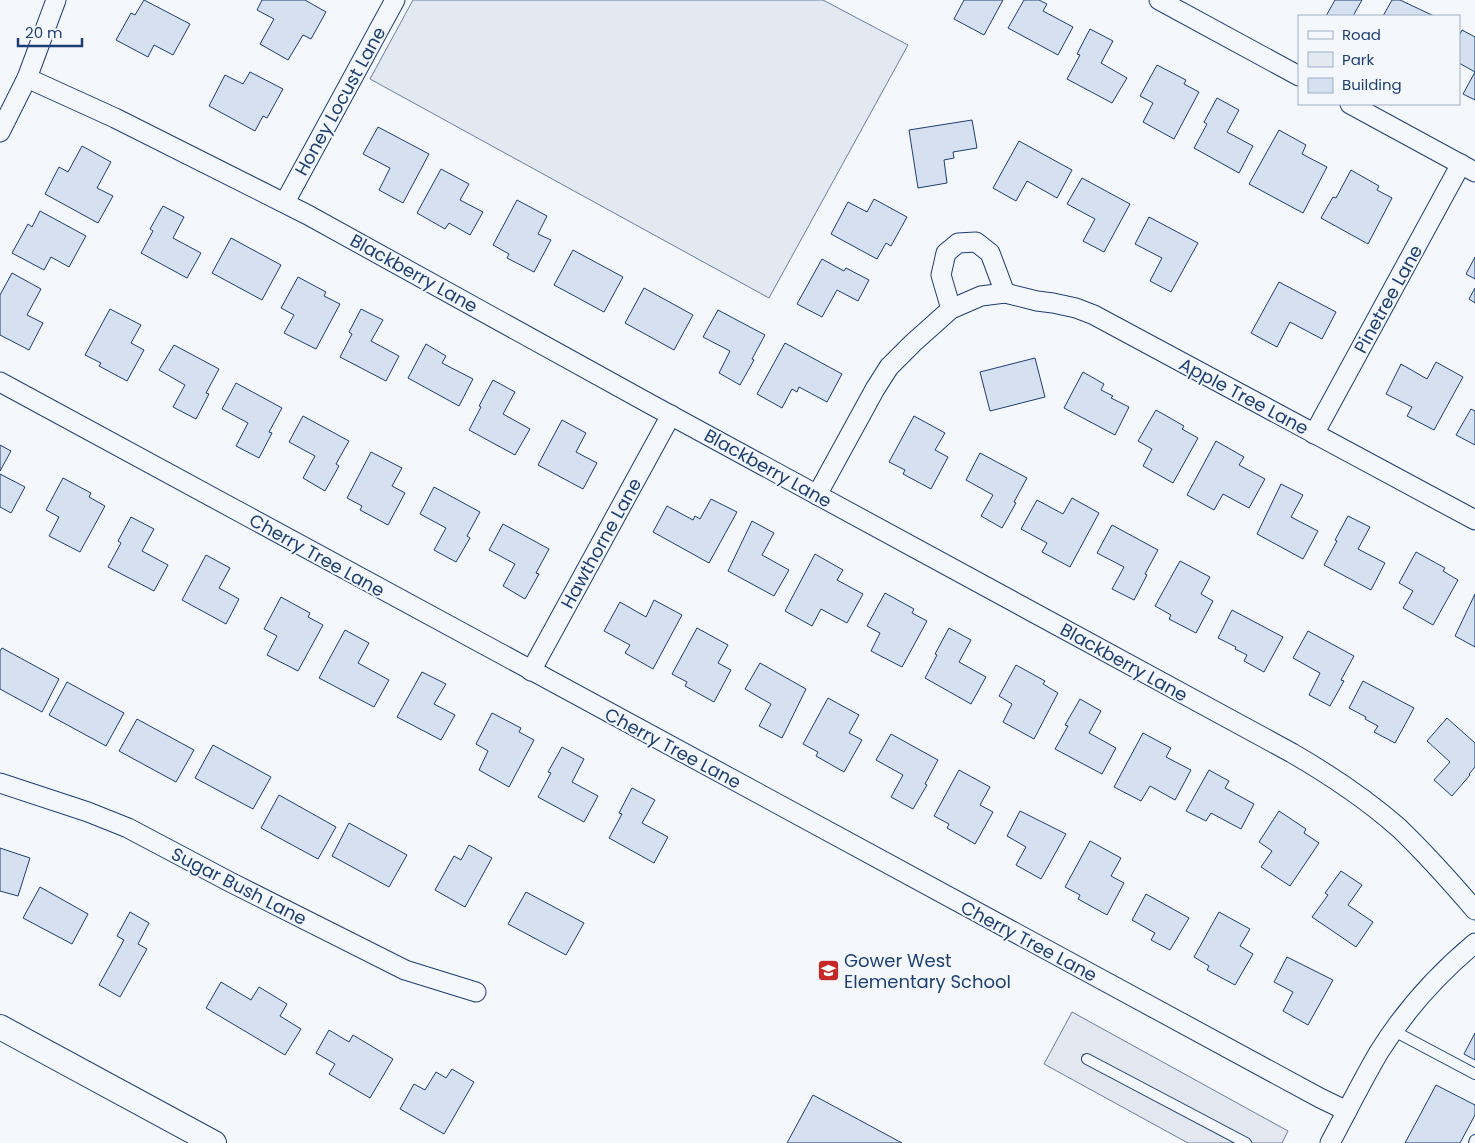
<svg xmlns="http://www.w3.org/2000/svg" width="1475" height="1143" font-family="Poppins,sans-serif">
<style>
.green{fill:#e3e9f0;stroke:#687fa3}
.parking{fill:#e3e8f0;stroke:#687fa3}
.building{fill:#d5e0f0;stroke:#1d3f73}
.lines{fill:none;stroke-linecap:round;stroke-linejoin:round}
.service-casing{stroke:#1d3f73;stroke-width:12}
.minor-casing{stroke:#1d3f73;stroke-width:21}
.tertiary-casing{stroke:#1d3f73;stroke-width:26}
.service{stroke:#f4f7fb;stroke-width:10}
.minor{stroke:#f4f7fb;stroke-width:19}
.tertiary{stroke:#f4f7fb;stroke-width:24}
.labels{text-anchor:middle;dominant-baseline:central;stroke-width:4;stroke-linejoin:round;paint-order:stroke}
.street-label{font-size:18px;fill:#1d3f73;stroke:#f4f7fb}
.poi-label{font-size:18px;fill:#1d3f73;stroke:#f4f7fb;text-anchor:start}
</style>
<rect width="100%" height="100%" fill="#f4f7fb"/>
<polygon class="green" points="413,0 823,0 908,45 769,298 370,79"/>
<polygon class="parking" points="1072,1012 1288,1131 1282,1143 1188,1143 1044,1064"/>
<g class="building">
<polygon points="144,0 190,24 173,55 154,45 148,57 116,40 131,13 135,15"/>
<polygon points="262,0 305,0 326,12 311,39 303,35 288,60 260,44 274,19 257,10"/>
<polygon points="964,0 1003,0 984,35 954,19"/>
<polygon points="1024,0 1039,0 1047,4 1043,11 1073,27 1058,55 1008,28"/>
<polygon points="1335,0 1362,0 1353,16 1326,16"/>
<polygon points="1392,0 1400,0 1434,16 1383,16"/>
<polygon points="1090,29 1113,41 1101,63 1127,78 1112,103 1067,79 1080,55 1077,54"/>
<polygon points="1462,30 1475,37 1475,100 1463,94 1475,72 1459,63 1459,36"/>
<polygon points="1157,65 1186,80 1184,84 1199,92 1174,139 1143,122 1153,103 1140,96"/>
<polygon points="250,72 283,89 267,118 263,116 255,131 209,106 225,75 243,84"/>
<polygon points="1217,98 1239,110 1227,132 1253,146 1239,173 1194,148 1207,124 1204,122"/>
<polygon points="972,120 977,148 953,152 954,158 944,160 947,183 918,188 909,130"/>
<polygon points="378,127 429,154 403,203 379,190 390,168 363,154"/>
<polygon points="1279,130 1306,145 1302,154 1327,167 1303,213 1249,184"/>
<polygon points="1019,141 1072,170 1057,198 1027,181 1016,201 993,188"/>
<polygon points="82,146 111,162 97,188 113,196 98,223 45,194 59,167 68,172"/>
<polygon points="441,169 469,184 460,200 483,212 470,235 449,223 445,229 417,213"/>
<polygon points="1351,170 1379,186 1377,190 1392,198 1368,244 1321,218 1333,197 1336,198"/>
<polygon points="1082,178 1130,204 1104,252 1083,241 1095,219 1067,204"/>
<polygon points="874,199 907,217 891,246 886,243 877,259 831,234 848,202 867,212"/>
<polygon points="517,200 547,216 538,234 551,240 534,272 507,258 509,254 493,245"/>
<polygon points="163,206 184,217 173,238 201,253 187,278 141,253 153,231 150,229"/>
<polygon points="40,211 86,236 69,267 51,257 44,270 12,253 28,224 32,227"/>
<polygon points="1149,217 1198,243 1171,292 1150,281 1162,258 1135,244"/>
<polygon points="231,238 281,265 262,300 212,273"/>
<polygon points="573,250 623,277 604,312 554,285"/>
<polygon points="1475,257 1475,279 1466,274"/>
<polygon points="822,259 844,271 846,268 869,280 858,301 837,290 822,317 797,304"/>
<polygon points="12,273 41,289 27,315 43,323 29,350 0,335 0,295"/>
<polygon points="298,277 326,292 324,296 340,304 316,349 284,333 294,315 281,308"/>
<polygon points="1279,282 1336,312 1322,339 1290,322 1277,347 1251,333"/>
<polygon points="644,288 693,315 674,350 625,323"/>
<polygon points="1475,288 1475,303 1469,299"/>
<polygon points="110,309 141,325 131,343 144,350 127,381 99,366 101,363 85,355"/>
<polygon points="361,309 383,320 371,341 399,356 386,381 340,357 352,334 349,332"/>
<polygon points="718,310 765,335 752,359 754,360 740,385 719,373 730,351 703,337"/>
<polygon points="785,343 842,374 827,402 799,387 797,392 792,389 782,408 757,394"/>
<polygon points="426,344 446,356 442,363 473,379 459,406 408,378"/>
<polygon points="174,345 219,369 206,393 209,394 196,419 173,407 185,385 159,370"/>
<polygon points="1035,358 1045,397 990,411 980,372"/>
<polygon points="1436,362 1463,377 1434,430 1407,416 1412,407 1386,394 1401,364 1427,379"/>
<polygon points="1083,372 1104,384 1101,390 1113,396 1111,398 1129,407 1115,435 1064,408"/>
<polygon points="493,380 515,392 503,414 530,429 515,455 469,430 481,407 479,406"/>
<polygon points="236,383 282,408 269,432 272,433 259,458 236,446 248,423 222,409"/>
<polygon points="1471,409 1475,411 1475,445 1456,435"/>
<polygon points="1156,410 1184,426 1182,429 1198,438 1173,483 1143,466 1152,449 1138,441"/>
<polygon points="303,416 349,441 336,464 339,466 325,491 303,478 315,456 289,442"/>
<polygon points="914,416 945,433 935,450 948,457 931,489 903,474 905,470 889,462"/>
<polygon points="562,420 586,433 576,452 597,463 583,489 538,465"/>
<polygon points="1216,441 1244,457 1239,465 1265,479 1249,508 1223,494 1214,510 1187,495"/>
<polygon points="0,445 11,451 0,471"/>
<polygon points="371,452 402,468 392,486 405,493 388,525 360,510 362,506 347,498"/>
<polygon points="980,453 1027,478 1014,502 1016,503 1002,528 981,516 993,495 966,480"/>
<polygon points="0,474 25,487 11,513 0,507"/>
<polygon points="63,478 91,493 89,497 105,506 80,552 49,536 59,517 46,510"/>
<polygon points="1281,484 1303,495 1291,517 1318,531 1303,559 1257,534"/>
<polygon points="434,487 480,512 467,536 470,538 456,562 434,550 446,528 420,514"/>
<polygon points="1072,498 1099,513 1070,567 1042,552 1047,543 1021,529 1037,500 1063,514"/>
<polygon points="711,499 737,512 709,563 653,532 667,506 693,520 695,516 700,519"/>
<polygon points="1348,516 1370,527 1358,549 1385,563 1371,590 1324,565 1337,541 1335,540"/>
<polygon points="131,517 154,529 142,551 168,565 154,591 108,567 121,543 118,541"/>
<polygon points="752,521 774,533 762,555 789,570 774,596 728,571"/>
<polygon points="503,524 549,549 536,573 539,574 525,599 503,586 515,564 489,550"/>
<polygon points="1112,525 1158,550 1145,574 1147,575 1134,600 1112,589 1124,567 1097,553"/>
<polygon points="1416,552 1445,568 1443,571 1458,580 1433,625 1403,608 1413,591 1399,583"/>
<polygon points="815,554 843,570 837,580 863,594 847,623 821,609 812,626 785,611"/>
<polygon points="206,555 230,568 219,588 239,599 226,624 182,600"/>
<polygon points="1180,561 1210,577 1201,594 1213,601 1196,633 1169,619 1171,615 1155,606"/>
<polygon points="885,593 914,609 912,613 927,621 902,667 871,651 880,633 867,626"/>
<polygon points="1475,594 1475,647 1455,636"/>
<polygon points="281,597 310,613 308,617 323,625 298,671 267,655 277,636 264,629"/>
<polygon points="654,600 682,615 653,669 625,653 630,645 604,631 620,602 646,617"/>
<polygon points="1232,610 1283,637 1264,672 1244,661 1247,655 1235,649 1236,647 1218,638"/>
<polygon points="697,628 728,645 718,663 731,670 714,702 685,686 687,682 672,674"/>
<polygon points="949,628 971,640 959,662 986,677 971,704 925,678 937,655 935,654"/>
<polygon points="345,630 369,643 358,663 389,680 374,707 319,678"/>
<polygon points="1308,631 1354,656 1341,680 1344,681 1330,706 1309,695 1320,673 1293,658"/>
<polygon points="2,648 59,679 42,712 0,689 0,651"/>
<polygon points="760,663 806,689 782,738 759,726 771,704 745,689"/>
<polygon points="1016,665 1045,681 1043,684 1058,693 1034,739 1003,722 1012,704 999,696"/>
<polygon points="422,672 446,684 434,704 455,715 441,740 397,717"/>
<polygon points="1363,681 1414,708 1395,743 1374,732 1378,726 1365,719 1366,717 1349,708"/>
<polygon points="67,682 124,713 106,746 49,715"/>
<polygon points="828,698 859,715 849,733 862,740 844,772 816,756 818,752 803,744"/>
<polygon points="1080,699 1101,711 1089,733 1116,748 1102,774 1055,749 1068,726 1065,725"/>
<polygon points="492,713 521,728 519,732 534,740 509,787 479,770 488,751 476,744"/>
<polygon points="1447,718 1475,743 1475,767 1469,774 1470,775 1452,796 1434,780 1450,762 1427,741"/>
<polygon points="137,719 194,750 176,782 119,751"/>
<polygon points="1143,733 1171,748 1166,757 1191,770 1175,800 1150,786 1141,801 1114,787"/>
<polygon points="891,734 938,760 925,784 927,785 913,809 891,797 903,775 876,760"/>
<polygon points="213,745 271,777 253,809 195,778"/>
<polygon points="562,747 584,759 572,782 598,796 584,822 538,797 551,773 548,772"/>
<polygon points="959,770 990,787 980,805 993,812 975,844 947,828 949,824 934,816"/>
<polygon points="1209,770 1229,781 1225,788 1254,804 1241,829 1211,813 1206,821 1186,811"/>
<polygon points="632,788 655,800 642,823 668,837 654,863 609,838 622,814 619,813"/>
<polygon points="279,795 336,827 318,859 261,828"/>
<polygon points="1020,811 1066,834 1041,879 1016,865 1026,847 1007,836"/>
<polygon points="1279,811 1306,829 1304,833 1319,843 1290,886 1261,867 1272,851 1259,842"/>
<polygon points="349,823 407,855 389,887 332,856"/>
<polygon points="1090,841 1121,858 1111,876 1124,883 1107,915 1078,899 1080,895 1065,887"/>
<polygon points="469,845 492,858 465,907 435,890 454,856 461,860"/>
<polygon points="0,848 30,858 18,896 0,891"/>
<polygon points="1341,871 1362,885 1348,905 1373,922 1356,947 1312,917 1328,895 1325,893"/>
<polygon points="40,887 88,914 72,944 23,918"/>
<polygon points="526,892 584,923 566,955 508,924"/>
<polygon points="1146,894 1189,918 1170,950 1151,940 1155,933 1132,920"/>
<polygon points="130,912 149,923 138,944 147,949 120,997 99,985 124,940 117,936"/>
<polygon points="1219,912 1250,929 1240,946 1253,954 1235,985 1207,970 1209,966 1194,957"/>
<polygon points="1287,957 1333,980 1308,1025 1283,1011 1293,992 1274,982"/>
<polygon points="221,982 251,1000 259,987 287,1004 280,1016 301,1029 285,1055 206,1008"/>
<polygon points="329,1030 349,1042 353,1035 393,1059 370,1098 329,1074 335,1064 316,1053"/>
<polygon points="1475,1033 1475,1060 1464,1054"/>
<polygon points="452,1069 474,1082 444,1134 400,1109 414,1084 425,1090 436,1072 446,1078"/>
<polygon points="1436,1085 1475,1105 1475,1115 1460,1143 1405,1143"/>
<polygon points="813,1095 902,1143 787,1143"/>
</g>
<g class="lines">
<defs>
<g id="service">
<polyline points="1394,1031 1475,1074"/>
<polyline points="1087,1059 1246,1143"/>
<polyline points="1474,1143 1475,1140"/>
</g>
<g id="minor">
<polyline points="1159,0 1299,76"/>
<path d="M27,78L115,118L308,215L650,404L1292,753C1330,775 1366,799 1399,828C1426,854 1451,882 1475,910"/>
<polyline points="1350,104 1475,172"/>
<polyline points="0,132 27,78 56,0"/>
<polyline points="285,202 395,0"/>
<polyline points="951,309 941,275 946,253 958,243 976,242 990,253 1005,293"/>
<polyline points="0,382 1320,1098 1347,1111"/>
<polyline points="1314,434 1461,164"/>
<polyline points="817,495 875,389 889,367 913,343 951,309 981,296 1005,293 1037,301 1053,303 1076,308 1094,315 1475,520"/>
<polyline points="531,671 671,415"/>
<polyline points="0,783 88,812 128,828 230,882 405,970 476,992"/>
<path d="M1330,1143C1346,1113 1362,1081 1379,1052C1404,1012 1439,973 1475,943"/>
</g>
<polyline id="tertiary" points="0,1027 214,1143"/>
</defs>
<use href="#service" class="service-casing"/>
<use href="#minor" class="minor-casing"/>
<use href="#tertiary" class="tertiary-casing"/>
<use href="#service" class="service"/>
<use href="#minor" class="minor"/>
<use href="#tertiary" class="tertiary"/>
</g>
<defs>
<symbol id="school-square" viewBox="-11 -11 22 22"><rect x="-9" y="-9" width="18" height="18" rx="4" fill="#c62828" stroke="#f4f7fb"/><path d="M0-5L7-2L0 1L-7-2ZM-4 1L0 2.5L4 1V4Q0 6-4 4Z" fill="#fff"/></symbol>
</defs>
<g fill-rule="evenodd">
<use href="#school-square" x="816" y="958" width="25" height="25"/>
</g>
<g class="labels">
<g class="street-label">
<text transform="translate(340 101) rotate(-61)">Honey Locust Lane</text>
<text transform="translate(414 273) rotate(29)">Blackberry Lane</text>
<text transform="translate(1388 299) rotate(-61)">Pinetree Lane</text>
<text transform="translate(1244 396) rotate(28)">Apple Tree Lane</text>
<text transform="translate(768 468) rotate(29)">Blackberry Lane</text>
<text transform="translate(601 543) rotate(-61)">Hawthorne Lane</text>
<text transform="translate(317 555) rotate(29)">Cherry Tree Lane</text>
<text transform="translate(1124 662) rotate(29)">Blackberry Lane</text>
<text transform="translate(673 748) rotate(28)">Cherry Tree Lane</text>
<text transform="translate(239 886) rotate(27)">Sugar Bush Lane</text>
<text transform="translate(1029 941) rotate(28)">Cherry Tree Lane</text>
</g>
<g class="poi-label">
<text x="844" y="960">Gower West<tspan x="844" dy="21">Elementary School</tspan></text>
</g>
</g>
<rect x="1298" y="15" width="162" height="90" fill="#f4f7fb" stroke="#9eadc5"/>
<rect x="1308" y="31" width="25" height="8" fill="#f4f7fb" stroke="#9eadc5"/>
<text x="1342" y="40" font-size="15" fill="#1d3f73">Road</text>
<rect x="1308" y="52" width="25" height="15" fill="#e3e9f0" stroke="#9eadc5"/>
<text x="1342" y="65" font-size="15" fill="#1d3f73">Park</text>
<rect x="1308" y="78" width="25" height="15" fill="#d5e0f0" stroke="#9eadc5"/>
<text x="1342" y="90" font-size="15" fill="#1d3f73">Building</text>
<path d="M18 38v8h64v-8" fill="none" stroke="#1d3f73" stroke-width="2.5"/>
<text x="25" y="38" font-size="15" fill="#1d3f73" stroke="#f4f7fb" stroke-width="4" paint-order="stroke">20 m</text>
</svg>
